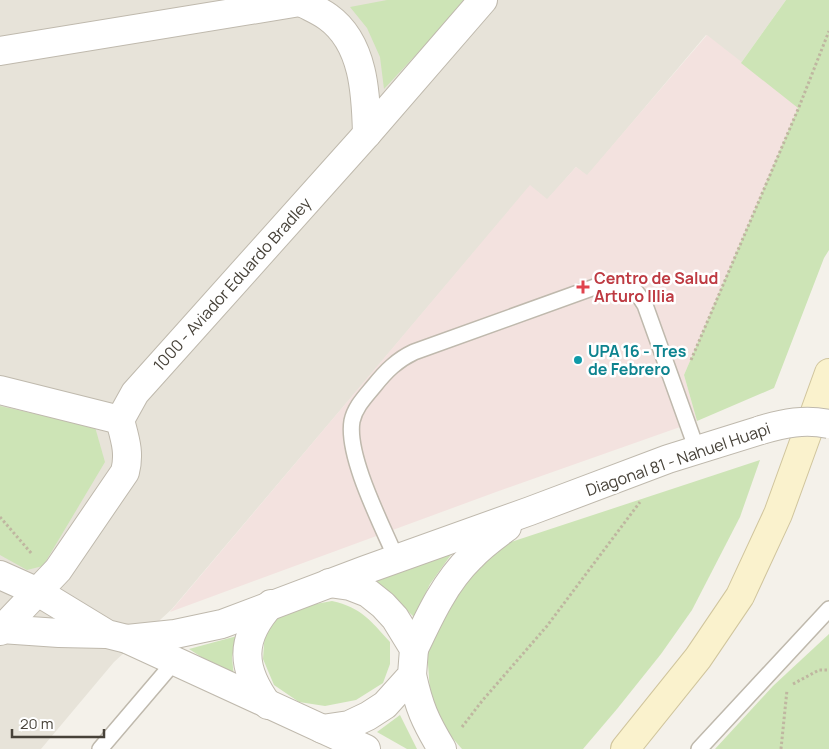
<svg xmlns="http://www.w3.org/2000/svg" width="829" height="749" font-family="Manrope,sans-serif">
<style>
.residential{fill:#e7e3d9}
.medical{fill:#f3e2df}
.green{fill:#cde4b6}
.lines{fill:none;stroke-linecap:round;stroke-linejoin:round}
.service-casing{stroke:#bfb9ad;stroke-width:18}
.minor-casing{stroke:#bfb9ad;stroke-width:30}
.tertiary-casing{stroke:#bfb9ad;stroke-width:30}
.secondary-casing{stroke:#d0c59d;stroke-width:30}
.path{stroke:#bfb6a0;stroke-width:3;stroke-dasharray:2.5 2.5;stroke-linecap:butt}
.service{stroke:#fff;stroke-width:15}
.minor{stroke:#fff;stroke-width:28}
.tertiary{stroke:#fff;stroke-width:28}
.secondary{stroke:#faf2cd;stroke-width:28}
.tertiary-bridge-casing{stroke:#bfb9ad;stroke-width:30;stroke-linecap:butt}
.tertiary-bridge{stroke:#fff;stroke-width:28}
.health-dot{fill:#e0444e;stroke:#fff;stroke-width:2}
.culture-dot{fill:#0f9aa8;stroke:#fff;stroke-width:2}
.labels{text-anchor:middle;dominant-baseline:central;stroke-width:5;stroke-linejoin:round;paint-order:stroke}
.health-label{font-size:16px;font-weight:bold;fill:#be3a42;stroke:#fff;text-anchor:start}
.street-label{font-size:16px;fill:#474239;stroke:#fff}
.culture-label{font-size:16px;font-weight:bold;fill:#0d838f;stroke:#fff;text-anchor:start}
</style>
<rect width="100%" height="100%" fill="#f4f1ea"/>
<polygon class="residential" points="0,0 786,0 741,63 706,35 587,176 576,167 547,200 530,186 172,609 114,662 41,749 0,749"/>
<polygon class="medical" points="707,35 799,107 684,375 697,421 496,492 170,612 530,185 547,199 576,167 587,175"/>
<g class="green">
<polygon points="387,0 467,0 384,89 380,57 367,28 350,7"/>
<polygon points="786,0 829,0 829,250 824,258 774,388 697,421 684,375 798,108 741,63"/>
<polygon points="0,406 95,427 105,462 43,566 27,570 0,555"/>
<polygon points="760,460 740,517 692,610 661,654 617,709 583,749 462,749 442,726 430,692 427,650 456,590 499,546"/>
<polygon points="453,552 430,584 414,617 375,580"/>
<path d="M332,601C362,608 370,620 390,642V664L383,683L356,700L325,706L299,702L274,685L263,659L265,630L288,609Z"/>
<polygon points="829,634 829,749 715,749 773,686"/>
<polygon points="237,636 232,657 234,678 189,649"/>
<polygon points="400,715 417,749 407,749 377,732"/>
</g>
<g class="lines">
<defs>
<g id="service">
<path d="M396,558C382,525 346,456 352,421C355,407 365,397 374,386C386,371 397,360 414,352L603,284C628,282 632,284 645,305L697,450"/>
<polyline points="100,749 175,661"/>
<polyline points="699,749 829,609"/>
</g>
<g id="minor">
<path d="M301,2C310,7 320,11 328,17C364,43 366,94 367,134"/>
<polyline points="0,51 312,0"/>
<polyline points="0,390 120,420"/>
<path d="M0,631L58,570L125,472C130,453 125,439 120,420L135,393L367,134L483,0"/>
</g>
<g id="tertiary">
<polyline points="0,575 38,592 107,634 127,639 366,749"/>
<polyline points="0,629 59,633 106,634"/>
<polyline points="127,639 175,634 222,624 365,570 530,511 668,459 761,430"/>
<path d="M414,649C429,617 445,582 471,557C482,545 495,536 507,527"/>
<path d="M412,675C419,707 425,721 442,749"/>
<path d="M268,705C241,668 239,639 271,604"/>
<polyline points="322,729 349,725 368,716 385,705 412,675 414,649 395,618 383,605 368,593 350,586 329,583"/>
</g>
<polyline id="secondary" points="625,749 698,658 740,596 778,514 829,373"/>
</defs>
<use href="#service" class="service-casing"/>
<use href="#minor" class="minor-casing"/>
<use href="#tertiary" class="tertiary-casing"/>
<use href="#secondary" class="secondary-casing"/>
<g class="path">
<polyline points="691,360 799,107 829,31"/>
<polyline points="0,517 32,554"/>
<polyline points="793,684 819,670 829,670"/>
<polyline points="462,727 482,701 547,626 640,502"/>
<polyline points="781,749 787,690"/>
</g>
<use href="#service" class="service"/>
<use href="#minor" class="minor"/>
<use href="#tertiary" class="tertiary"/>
<use href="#secondary" class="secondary"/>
<defs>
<path id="tertiary-bridge" d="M761,430C784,423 805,419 829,424"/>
</defs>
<use href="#tertiary-bridge" class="tertiary-bridge-casing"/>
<use href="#tertiary-bridge" class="tertiary-bridge"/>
</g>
<path class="health-dot" d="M580.5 279.5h5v5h5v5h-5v5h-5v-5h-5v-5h5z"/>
<circle class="culture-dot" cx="578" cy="360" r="5"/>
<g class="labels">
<g class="health-label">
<text x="594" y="278">Centro de Salud<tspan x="594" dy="18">Arturo Illia</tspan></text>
</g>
<g class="street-label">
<text transform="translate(232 284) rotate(-48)">1000 - Aviador Eduardo Bradley</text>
<text transform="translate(678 459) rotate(-19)">Diagonal 81 - Nahuel Huapi</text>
</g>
<g class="culture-label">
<text x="588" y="351">UPA 16 - Tres<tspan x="588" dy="18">de Febrero</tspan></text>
</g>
</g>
<path d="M12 729v8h92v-8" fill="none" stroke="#474239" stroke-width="2.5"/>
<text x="20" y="729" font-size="15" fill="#474239" stroke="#ffffff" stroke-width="4" paint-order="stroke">20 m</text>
</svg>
